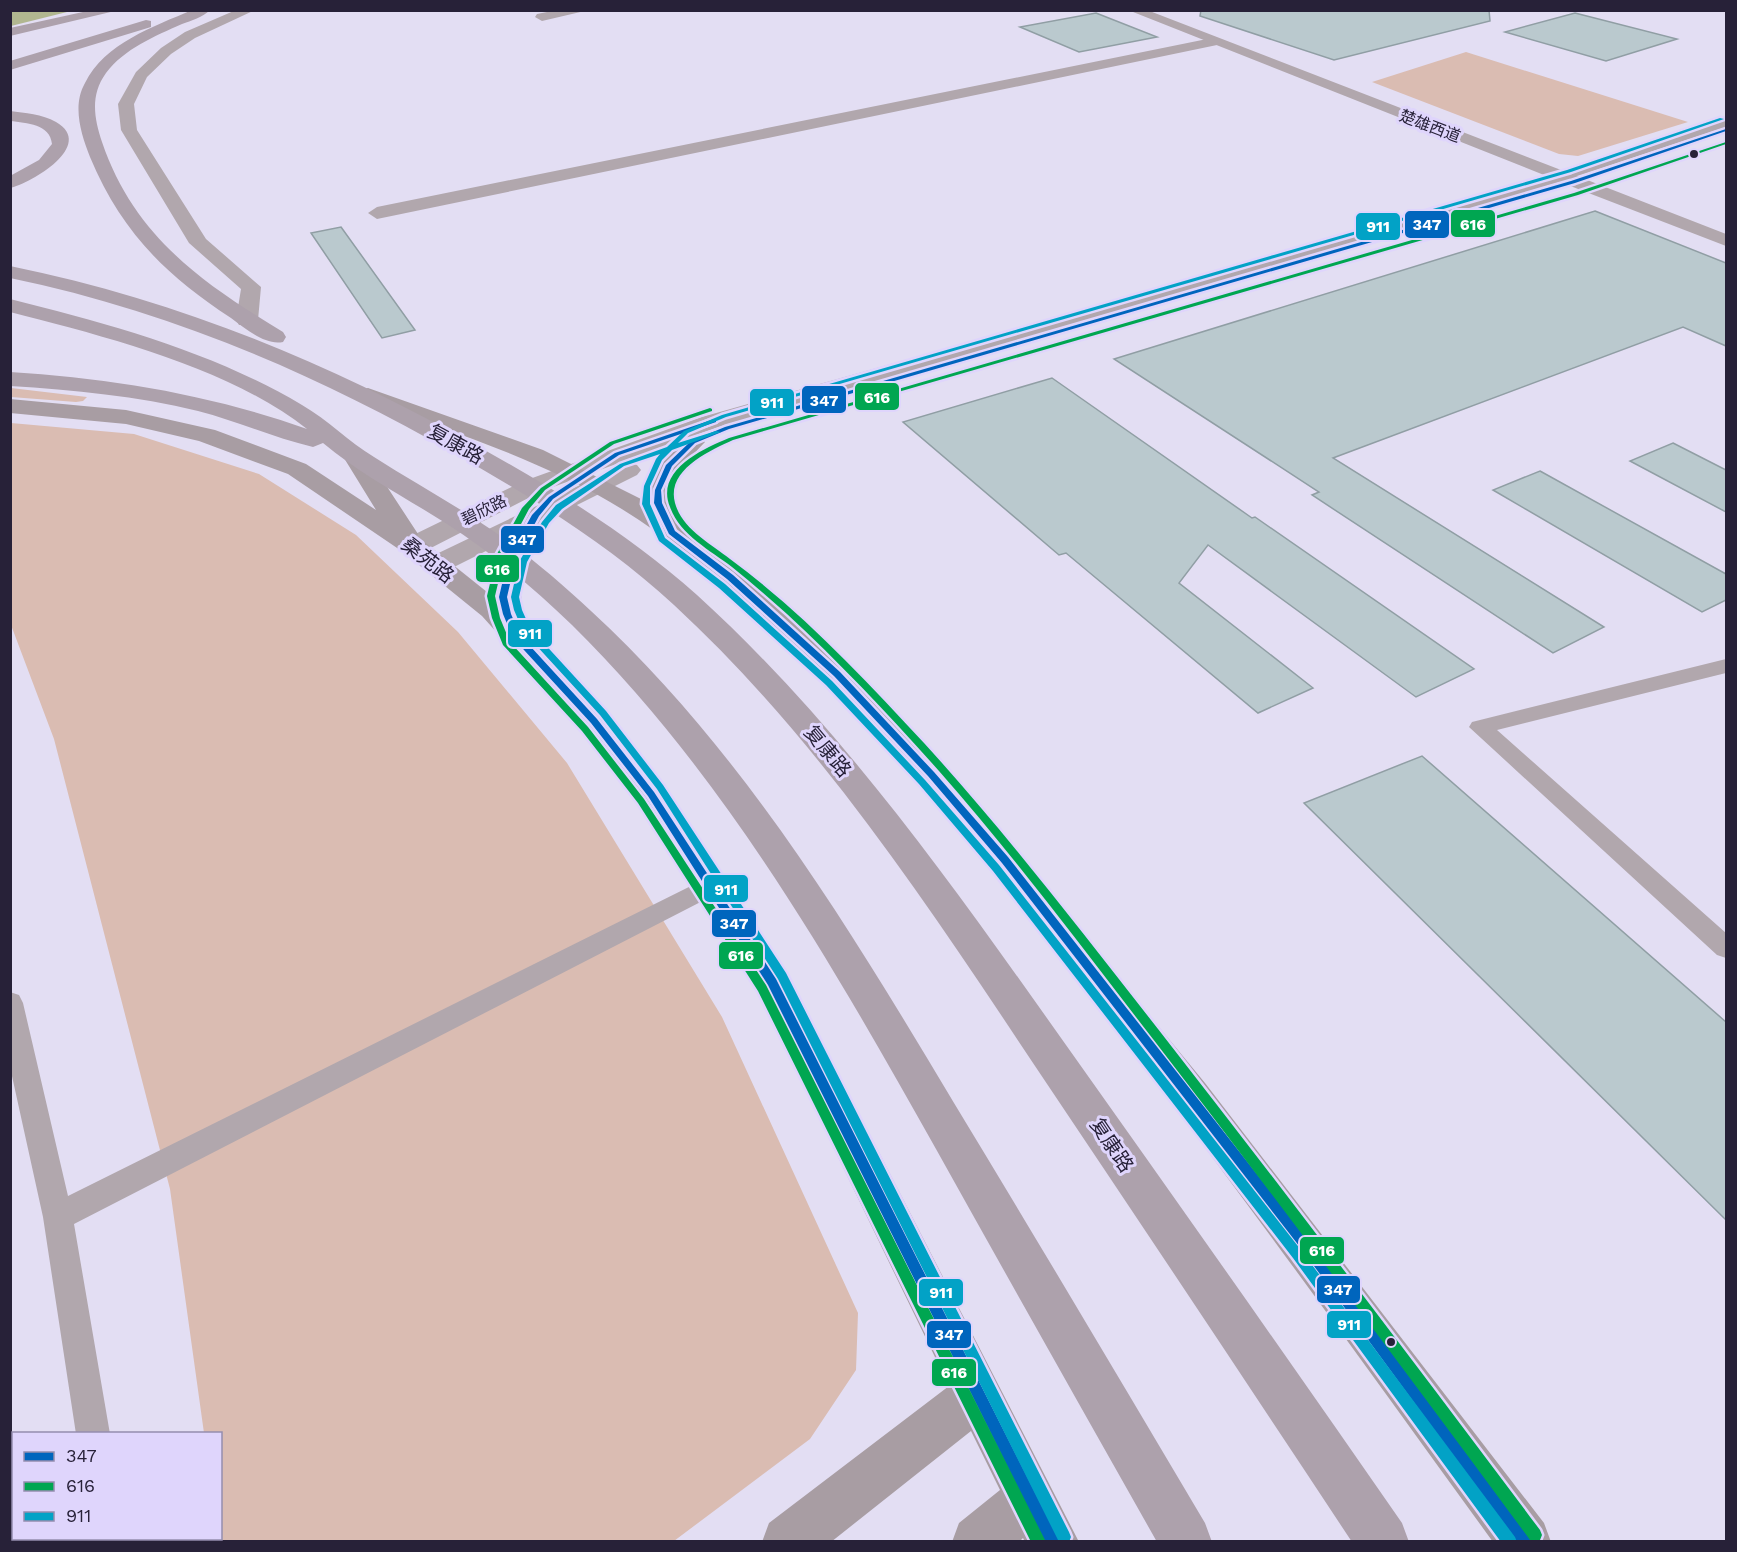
<svg xmlns="http://www.w3.org/2000/svg" width="1737" height="1552" font-family="'Work Sans','Noto Sans SC',sans-serif">
<style>
.green{fill:#dabcb2}
.water{fill:#b1b790}
.building{fill:#bac9ce;stroke:#909ea4;stroke-width:1.5}
.lines{fill:none;stroke-linecap:round;stroke-linejoin:round}
.service{fill:#b1a7ad;fill-rule:evenodd}
.minor{fill:#b1a7ad;fill-rule:evenodd}
.tertiary{fill:#b1a7ad;fill-rule:evenodd}
.secondary{fill:#a89da3;fill-rule:evenodd}
.trunk{fill:#ada1ac;fill-rule:evenodd}
.bus-1-casing{stroke:#dfd5fc;stroke-width:5}
.bus-2-casing{stroke:#dfd5fc;stroke-width:5}
.bus-3-casing{stroke:#dfd5fc;stroke-width:5}
.bus-1{fill:#0065bd;fill-rule:evenodd}
.bus-2{fill:#00a651;fill-rule:evenodd}
.bus-3{fill:#02a2c6;fill-rule:evenodd}
.bus-dot{fill:#272138;stroke:#dfd5fc;stroke-width:2}
.labels{text-anchor:middle;dominant-baseline:central;stroke-width:6;stroke-linejoin:round;paint-order:stroke}
.far-street-label{font-size:16px;fill:#272138;stroke:#dfd5fc}
.street-label{font-size:20px;fill:#272138;stroke:#dfd5fc}
.line-badge{stroke:#dfd5fc;stroke-width:2}
.badge-label{font-size:16px;text-anchor:middle;font-weight:bold;fill:#fff}
</style>
<rect width="100%" height="100%" fill="#e3def3"/>
<g class="green">
<polygon points="1466,52 1688,122 1578,156 1559,154 1372,82"/>
<polygon points="11,388 87,397 83,401 76,402 11,397"/>
<polygon points="11,423 134,434 259,474 356,535 458,632 567,763 722,1017 858,1313 856,1370 810,1439 674,1541 219,1541 220,1434 204,1433 170,1189 54,739 11,625"/>
</g>
<polygon class="water" points="11,10 71,10 71,11 11,26"/>
<g class="building">
<polygon points="1201,10 1489,10 1490,21 1334,60 1200,16"/>
<polygon points="1096,13 1157,37 1079,52 1020,27"/>
<polygon points="1575,13 1677,39 1606,61 1505,32"/>
<polygon points="1595,211 1726,263 1726,346 1683,327 1333,458 1604,627 1553,653 1312,495 1319,492 1114,359"/>
<polygon points="341,227 415,330 382,338 311,233"/>
<polygon points="1052,378 1252,518 1255,517 1474,669 1416,697 1208,545 1179,583 1313,688 1258,713 1066,553 1059,555 903,422"/>
<polygon points="1673,443 1726,470 1726,512 1630,461"/>
<polygon points="1540,471 1726,574 1726,600 1702,612 1493,490"/>
<polygon points="1422,756 1726,1022 1726,1220 1304,803"/>
</g>
<g class="lines">
<g class="service">
<polygon points="1726,659 1726,673 1497,730 1726,933 1726,958 1717,955 1469,727 1472,722 1480,720"/>
<polygon points="711,876 720,878 723,885 720,892 74,1224 110,1434 76,1434 43,1217 10,1067 10,992 19,995 23,1003 68,1196"/>
<polygon points="92,1538 128,1538 129,1542 93,1542"/>
</g>
<g class="minor">
<polygon points="557,10 589,10 542,21 535,17 537,14"/>
<polygon points="1212,38 1219,42 1217,45 377,219 368,213 377,207"/>
</g>
<g class="tertiary">
<polygon points="236,10 255,10 195,38 171,54 147,77 134,104 137,130 206,239 261,287 258,320 255,325 239,325 236,320 241,289 189,243 121,130 118,104 136,72 161,48 185,32"/>
<polygon points="1128,10 1147,10 1561,170 1726,117 1726,127 1577,176 1726,234 1726,246 1560,182 1243,277 718,427 542,491 423,552 413,554 403,552 399,546 403,540 524,481 702,417 1229,269 1544,175"/>
<path d="M628,462L637,465L641,470L637,475L537,525L540,530C518,570 515,592 531,636L526,643L516,645L506,643C485,611 490,571 508,540L446,571L436,573L426,571L422,565L426,559Z"/>
</g>
<g class="secondary">
<path d="M368,388L543,450L645,501C644,475 672,430 702,437L705,442L682,466L672,484L671,502L682,526L741,572L816,638L898,720L977,806L1205,1083L1544,1523L1551,1542H1493C1354,1350 1216,1158 1071,971C978,852 883,734 772,630C730,591 687,552 639,520C555,464 455,432 360,400L356,395L360,390Z"/>
<polygon points="10,399 126,410 215,430 306,464 376,510 344,458 347,453 356,451 365,453 418,534 417,536 502,604 605,713 663,786 786,971 1079,1542 1025,1542 1023,1538 1019,1542 952,1542 959,1523 1000,1490 971,1431 831,1542 762,1542 769,1523 949,1386 758,992 639,802 583,729 482,616 403,552 288,474 199,441 126,424 10,413"/>
</g>
<g class="trunk">
<polygon points="92,10 119,10 10,36 10,28"/>
<path d="M192,10H210C203,17 191,21 182,24C155,36 124,49 106,73C90,95 94,118 102,142C134,236 202,283 283,332L286,337L283,342C265,346 245,328 231,318C165,275 121,231 90,157C81,134 72,106 85,83C105,43 153,27 192,10Z"/>
<polygon points="146,20 151,21 151,27 10,70 10,61"/>
<path d="M10,111C25,113 42,114 56,122C96,145 32,183 10,188V176L39,160L52,144C50,124 27,123 10,121Z"/>
<path d="M10,266C177,300 324,361 472,443C551,487 629,534 697,595C842,727 954,887 1066,1045C1179,1204 1291,1363 1402,1523L1409,1542H1352C1246,1382 1140,1222 1033,1063C926,902 817,737 674,605C608,544 531,497 454,453C314,373 169,311 10,278Z"/>
<path d="M10,299C110,324 213,352 302,405C328,420 349,442 374,457C416,484 461,508 502,537C533,559 563,585 591,611C742,750 850,929 954,1103C1039,1243 1122,1383 1205,1523L1212,1542H1157C1083,1411 1009,1280 936,1149C832,964 725,776 572,625C534,588 492,553 447,524C405,497 361,475 323,443L313,447C274,438 237,421 198,411C137,396 74,390 10,386V372C112,378 211,395 307,429C230,368 104,336 10,312Z"/>
</g>
<defs>
<g id="bus-1">
<polygon points="1726,129 1726,131 1575,183 729,429 695,443 672,466 661,490 662,503 675,531 733,575 840,672 934,772 1008,857 1311,1243 1530,1537 1532,1542 1516,1542 1303,1251 1002,863 928,776 834,676 727,579 669,534 654,503 655,490 666,465 691,441 725,427 1571,181"/>
<polygon points="714,419 716,420 716,422 619,455 553,499 539,516 516,558 507,597 511,614 520,635 597,719 654,792 776,979 1060,1542 1045,1542 768,985 648,796 591,723 513,638 503,614 499,597 508,558 532,515 549,497 615,453"/>
</g>
<g id="bus-2">
<path d="M1726,142V144L1578,195L733,440C709,451 666,470 675,503C682,529 711,544 730,559C802,612 864,678 924,743C1007,834 1082,932 1158,1029C1287,1194 1414,1362 1540,1530L1542,1535L1540,1540L1537,1542L1530,1540C1406,1372 1281,1205 1153,1039C1083,949 1015,857 939,771C891,717 841,664 787,614C769,598 751,582 732,567C710,550 680,535 670,507C655,471 702,449 729,438L1574,193Z"/>
<polygon points="710,408 712,409 712,411 614,444 545,490 529,509 505,554 495,596 500,618 510,642 588,727 644,799 766,985 1046,1542 1031,1542 758,991 638,803 582,731 503,645 492,618 487,596 497,554 522,508 541,488 610,442"/>
</g>
<polygon id="bus-3" points="1720,118 1724,119 1571,172 726,417 688,433 678,443 716,431 721,432 672,450 662,460 650,486 650,504 665,538 725,584 832,681 925,780 999,865 1301,1250 1515,1537 1517,1542 1501,1542 1293,1258 993,871 919,784 826,685 719,588 659,541 642,504 644,486 656,459 660,454 624,466 562,509 549,523 527,562 519,597 522,610 530,628 606,711 663,785 786,973 1069,1532 1071,1537 1069,1542 1059,1542 778,979 657,789 600,715 523,631 514,610 511,597 519,562 542,522 556,505 620,464 667,447 684,431 722,415 1567,170"/>
</defs>
<use href="#bus-1" class="bus-1-casing"/>
<use href="#bus-2" class="bus-2-casing"/>
<use href="#bus-3" class="bus-3-casing"/>
<use href="#bus-1" class="bus-1"/>
<use href="#bus-2" class="bus-2"/>
<use href="#bus-3" class="bus-3"/>
</g>
<g class="bus-dot">
<circle cx="1694" cy="154" r="5"/>
<circle cx="1391" cy="1342" r="5"/>
</g>
<g class="labels">
<g class="far-street-label">
<text transform="translate(1430 126) rotate(21)">楚雄西道</text>
<text transform="translate(484 510) rotate(-26)">碧欣路</text>
</g>
<g class="street-label">
<text transform="translate(456 444) rotate(29)">复康路</text>
<text transform="translate(428 560) rotate(38)">桑苑路</text>
<text transform="translate(828 751) rotate(50)">复康路</text>
<text transform="translate(1112 1145) rotate(56)">复康路</text>
</g>
</g>
<g class="line-badge">
<rect x="1450" y="209" width="46" height="29" rx="6" fill="#00a651"/>
<rect x="1404" y="210" width="46" height="29" rx="6" fill="#0065bd"/>
<rect x="1355" y="212" width="46" height="29" rx="6" fill="#02a2c6"/>
<rect x="854" y="382" width="46" height="29" rx="6" fill="#00a651"/>
<rect x="801" y="385" width="46" height="29" rx="6" fill="#0065bd"/>
<rect x="749" y="388" width="46" height="29" rx="6" fill="#02a2c6"/>
<rect x="500" y="525" width="45" height="29" rx="6" fill="#0065bd"/>
<rect x="475" y="554" width="45" height="29" rx="6" fill="#00a651"/>
<rect x="507" y="619" width="46" height="29" rx="6" fill="#02a2c6"/>
<rect x="703" y="874" width="46" height="29" rx="6" fill="#02a2c6"/>
<rect x="711" y="909" width="46" height="29" rx="6" fill="#0065bd"/>
<rect x="718" y="941" width="46" height="29" rx="6" fill="#00a651"/>
<rect x="1299" y="1236" width="46" height="29" rx="6" fill="#00a651"/>
<rect x="1316" y="1275" width="45" height="29" rx="6" fill="#0065bd"/>
<rect x="918" y="1278" width="46" height="29" rx="6" fill="#02a2c6"/>
<rect x="1326" y="1310" width="46" height="29" rx="6" fill="#02a2c6"/>
<rect x="926" y="1320" width="46" height="29" rx="6" fill="#0065bd"/>
<rect x="931" y="1358" width="46" height="29" rx="6" fill="#00a651"/>
</g>
<g class="badge-label">
<text x="1473" y="230">616</text>
<text x="1427" y="230">347</text>
<text x="1378" y="232">911</text>
<text x="877" y="403">616</text>
<text x="824" y="406">347</text>
<text x="772" y="408">911</text>
<text x="522" y="545">347</text>
<text x="497" y="575">616</text>
<text x="530" y="639">911</text>
<text x="726" y="895">911</text>
<text x="734" y="929">347</text>
<text x="741" y="961">616</text>
<text x="1322" y="1256">616</text>
<text x="1338" y="1295">347</text>
<text x="941" y="1298">911</text>
<text x="1349" y="1330">911</text>
<text x="949" y="1340">347</text>
<text x="954" y="1378">616</text>
</g>
<rect width="1737" height="1552" fill="none" stroke="#272138" stroke-width="24"/>
<rect x="12" y="1432" width="210" height="108" fill="#dfd5fc" stroke="#958dae" stroke-width="1.5"/>
<rect x="24" y="1452" width="30" height="9" fill="#0065bd" stroke="#958dae" stroke-width="1.5"/>
<text x="66" y="1462" font-size="18" fill="#272138">347</text>
<rect x="24" y="1482" width="30" height="9" fill="#00a651" stroke="#958dae" stroke-width="1.5"/>
<text x="66" y="1492" font-size="18" fill="#272138">616</text>
<rect x="24" y="1512" width="30" height="9" fill="#02a2c6" stroke="#958dae" stroke-width="1.5"/>
<text x="66" y="1522" font-size="18" fill="#272138">911</text>
</svg>
